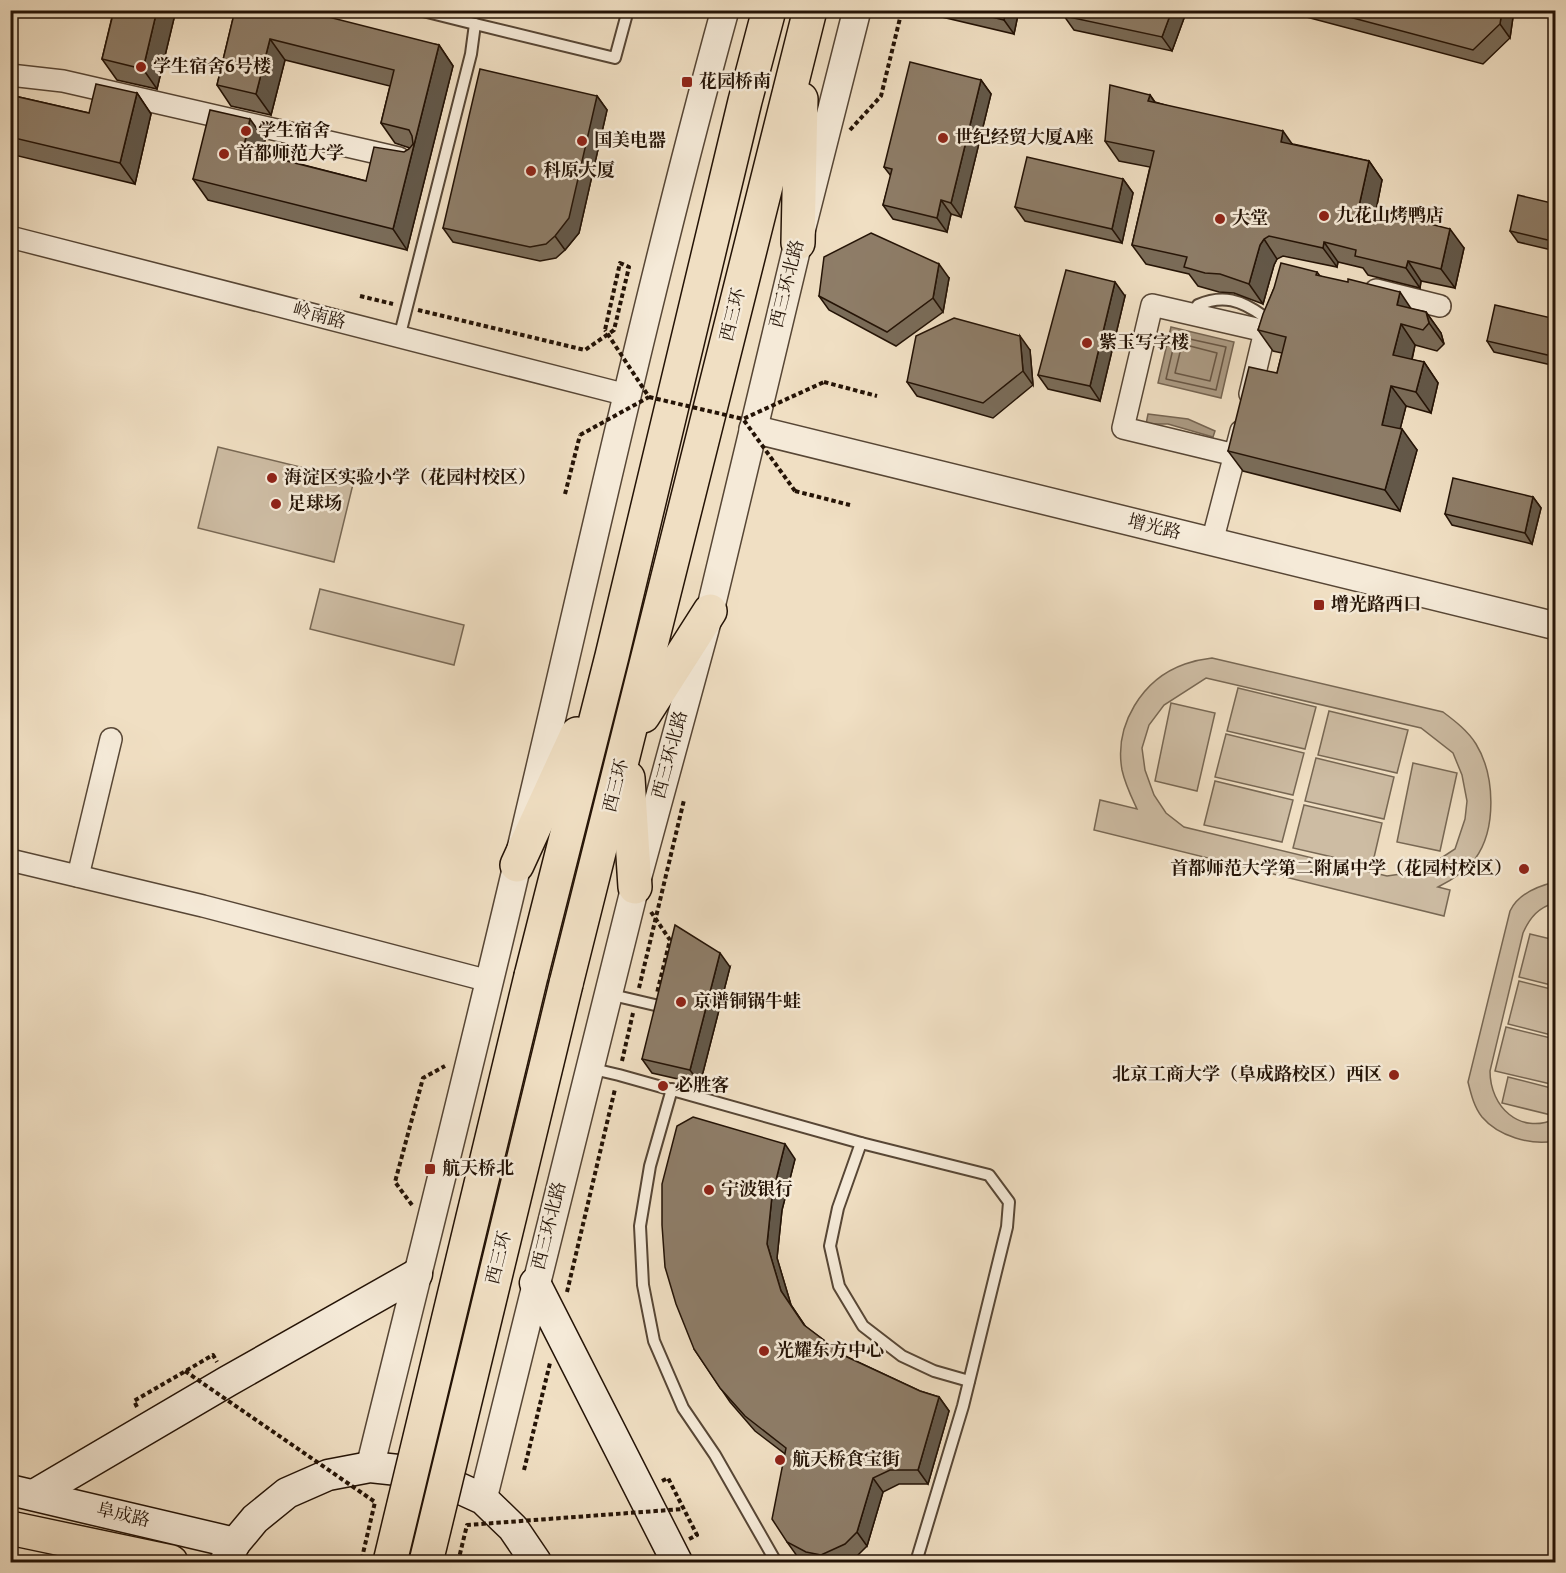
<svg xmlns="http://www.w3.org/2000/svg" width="1566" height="1573" font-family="Vollkorn,'Noto Serif SC',serif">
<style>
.green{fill:#cdbca3;stroke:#786854;stroke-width:1.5;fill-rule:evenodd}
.water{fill:#ab9a83;stroke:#756451;stroke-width:1.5}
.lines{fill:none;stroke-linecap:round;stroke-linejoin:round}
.shore{stroke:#685644;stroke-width:1.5}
.service-casing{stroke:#574635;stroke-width:14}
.minor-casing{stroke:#574635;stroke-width:24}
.tertiary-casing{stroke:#574635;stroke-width:30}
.secondary-casing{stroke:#241306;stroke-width:33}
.trunk-casing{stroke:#241306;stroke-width:36}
.path{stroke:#241306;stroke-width:4;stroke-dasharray:4.5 3;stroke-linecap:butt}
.service{stroke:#f5ead8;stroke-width:10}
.minor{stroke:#f5ead8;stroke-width:21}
.tertiary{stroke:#f5ead8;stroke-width:27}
.secondary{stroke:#f5ead8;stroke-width:30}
.trunk{stroke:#f0dfc3;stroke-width:33}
.trunk-bridge-casing{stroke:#241306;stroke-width:36;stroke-linecap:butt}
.path-bridge{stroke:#241306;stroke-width:4;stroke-dasharray:4.5 3;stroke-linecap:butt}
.trunk-bridge{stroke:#f0dfc3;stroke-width:33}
.wall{fill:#7a6c59;stroke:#241306;stroke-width:1.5}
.shaded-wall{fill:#635849;stroke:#241306;stroke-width:1.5}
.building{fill:#8e7d68;stroke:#241306;stroke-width:1.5}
.poi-dot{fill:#8f2418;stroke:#f5ead8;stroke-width:2}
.labels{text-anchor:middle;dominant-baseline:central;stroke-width:5;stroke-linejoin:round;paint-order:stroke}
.poi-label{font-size:18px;font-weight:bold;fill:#241306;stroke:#f5ead8;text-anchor:start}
.street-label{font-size:18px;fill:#241306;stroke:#f5ead8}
</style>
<rect width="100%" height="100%" fill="#f0dfc3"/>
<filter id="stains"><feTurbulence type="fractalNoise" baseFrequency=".00333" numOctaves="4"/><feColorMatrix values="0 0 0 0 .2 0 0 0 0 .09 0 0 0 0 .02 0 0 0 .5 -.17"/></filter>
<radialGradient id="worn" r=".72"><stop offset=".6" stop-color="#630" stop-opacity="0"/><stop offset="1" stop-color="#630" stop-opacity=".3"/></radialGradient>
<g class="green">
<polygon points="218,447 354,480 334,562 198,528"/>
<polygon points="320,589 464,625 454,665 310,629"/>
<path d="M1212,658L1443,712C1455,721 1468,731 1476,744C1495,775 1497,829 1475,859C1465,872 1452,880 1438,887L1450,890L1444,916L1094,830L1100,800L1137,809C1131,796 1125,784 1122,770C1114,725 1142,679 1185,664C1194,661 1203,659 1212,658ZM1206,678L1421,728L1453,753L1462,775L1467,801L1465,819L1455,849L1432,864L1408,873L1387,876L1184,827L1166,813L1154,795L1145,770L1142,748L1149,725L1164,705Z"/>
<polygon points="1238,688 1316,707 1305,749 1227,731"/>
<polygon points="1171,703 1215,713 1197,791 1155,781"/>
<polygon points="1329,711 1408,730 1397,773 1318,755"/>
<polygon points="1226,734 1304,753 1293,795 1215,777"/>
<polygon points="1316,758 1394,777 1384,819 1305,801"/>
<polygon points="1413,763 1457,773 1440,851 1397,842"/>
<polygon points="1215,781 1293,800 1282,842 1204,825"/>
<polygon points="1304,805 1382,823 1372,866 1293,848"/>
<path d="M1555,882V903C1539,907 1530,917 1523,933L1490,1071C1490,1107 1520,1135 1555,1119V1141C1531,1146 1498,1136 1482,1117C1474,1107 1471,1094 1468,1082L1510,911C1518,894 1538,886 1555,882Z"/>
<polygon points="1530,934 1555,940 1555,986 1519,977"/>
<polygon points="1519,981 1555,990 1555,1036 1508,1024"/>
<polygon points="1506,1027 1555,1039 1555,1085 1495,1071"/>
<polygon points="1508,1077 1555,1089 1551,1115 1502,1103"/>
</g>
<g class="water">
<polygon points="1171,327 1234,342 1221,398 1158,383"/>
<polygon points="1148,414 1188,419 1215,431 1213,437 1168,424 1146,424"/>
</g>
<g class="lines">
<g class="shore">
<polygon points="1176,336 1226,347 1216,390 1166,379"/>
<polygon points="1182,344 1217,353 1210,381 1175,373"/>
</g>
<defs>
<g id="service">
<polyline points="475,24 615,58 628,10"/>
<path d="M1192,314L1198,305C1223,294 1241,300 1263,316L1264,328"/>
<polyline points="399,338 471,54 475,24 419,10"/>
<polyline points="608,994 655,1005"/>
<polyline points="589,1068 619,1075 861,1143 989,1175 1009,1202 1007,1227 963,1406 916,1562"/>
<polyline points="672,1089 650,1166 640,1226 643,1285 654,1341 683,1408 715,1455 776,1562"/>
<polyline points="861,1143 838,1208 830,1246 839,1286 863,1326 902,1356 934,1371 969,1381"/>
</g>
<g id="minor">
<polyline points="10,75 63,81 399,158"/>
<polyline points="10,237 627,395"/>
<polyline points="1376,290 1440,306"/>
<polyline points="1235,455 1123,428 1152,305 1265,331 1250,394"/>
<polyline points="1212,542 1241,431"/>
<polyline points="10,860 203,906 489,981"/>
<polyline points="78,876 111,739"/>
</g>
<g id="tertiary">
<polyline points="753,429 1556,626"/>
<path d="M370,1467C423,1252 477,1038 527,823C591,552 651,279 725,10"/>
<polyline points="483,1499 635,887 710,611 798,243 857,10"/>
</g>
<g id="secondary">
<polyline points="535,1283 677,1562"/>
<polyline points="10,1490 235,1543"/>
<polyline points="34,1495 228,1381 417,1274"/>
<polyline points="225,1562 235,1543 255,1519 287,1493 328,1475 370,1467 426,1473 483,1499 513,1528 536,1562"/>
</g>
<g id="trunk">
<polyline points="798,243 801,99"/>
<polyline points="643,716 710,611"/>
<polyline points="628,778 635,887"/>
<polyline points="517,865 577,734"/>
<polyline points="531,976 612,656 745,101 769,10"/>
<polyline points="566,984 810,10"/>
<polyline points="10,1528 171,1562"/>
</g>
</defs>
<use href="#service" class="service-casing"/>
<use href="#minor" class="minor-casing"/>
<use href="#tertiary" class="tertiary-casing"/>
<use href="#secondary" class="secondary-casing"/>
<use href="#trunk" class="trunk-casing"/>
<g class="path">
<polyline points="850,130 881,96 902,10"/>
<polyline points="360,296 393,304"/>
<polyline points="418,310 585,350 614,330 629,267 620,263 605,330"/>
<polyline points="824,382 877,396"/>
<polyline points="795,491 850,505"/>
<polyline points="565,494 580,435"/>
<polyline points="651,912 670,940 657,993"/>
<polyline points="639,988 684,800"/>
<polyline points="622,1061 633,1013"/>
<polyline points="412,1205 395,1182 423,1078 445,1066"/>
<polyline points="567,1292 615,1089"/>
<polyline points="137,1407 134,1401 213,1355 217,1362"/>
<polyline points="524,1470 550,1363"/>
<polyline points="662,1481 668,1478 697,1535 689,1539"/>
</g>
<use href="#service" class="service"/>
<use href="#minor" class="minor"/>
<use href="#tertiary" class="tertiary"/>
<use href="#secondary" class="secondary"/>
<use href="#trunk" class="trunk"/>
<defs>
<g id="trunk-bridge">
<polyline points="390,1562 531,976"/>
<polyline points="426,1562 566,984"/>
</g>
</defs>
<use href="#trunk-bridge" class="trunk-bridge-casing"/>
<g class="path-bridge">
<polyline points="649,397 743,419"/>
<polyline points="580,435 649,397 605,330"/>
<polyline points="795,491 743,419 824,382"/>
<polyline points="185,1371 375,1502 361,1562"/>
<polyline points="458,1562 467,1525 683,1509"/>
</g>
<use href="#trunk-bridge" class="trunk-bridge"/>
</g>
<g class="wall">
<polygon points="85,10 176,10 157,89 117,80 102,59 112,17"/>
<polygon points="235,10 439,45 453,66 407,250 208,200 193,179 265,140 261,154 366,181 410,148 395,143 381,123 390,86 285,60 271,115 231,106 217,85"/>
<polygon points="938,10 1019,10 1014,34 942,17"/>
<polygon points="1187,10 1172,51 1074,30 1064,16"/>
<polygon points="1280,10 1514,10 1510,38 1483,64"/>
<polygon points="981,80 991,94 961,217 951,214 947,232 893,219 883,205 891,176 884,167"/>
<polygon points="137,93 151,114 135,184 10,154 10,95 89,113"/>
<polygon points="1150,95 1155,102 1293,144 1369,161 1382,180 1376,210 1464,248 1455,288 1421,281 1420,288 1368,275 1363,268 1338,262 1337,267 1283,256 1277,259 1274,265 1263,304 1234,293 1219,292 1198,286 1189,274 1146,264 1132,245 1150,167 1119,161 1105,141"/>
<polygon points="597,96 607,110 579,233 565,250 556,258 540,261 453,242 443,228"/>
<polygon points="1123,179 1133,193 1122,243 1025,221 1015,207"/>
<polygon points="1556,204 1556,251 1518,242 1510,231"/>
<polygon points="1317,272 1320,276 1411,309 1426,312 1441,333 1444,344 1437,351 1415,345 1412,360 1424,362 1438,383 1431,413 1406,406 1400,429 1417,450 1400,511 1243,471 1228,451 1277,373 1282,353 1273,351 1258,330 1274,288"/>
<polygon points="949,278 943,312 896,346 829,310 819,296"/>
<polygon points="1125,296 1100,401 1048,389 1038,375"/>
<polygon points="1556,319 1556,366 1494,352 1487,341"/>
<polygon points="1030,350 1033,385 993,418 917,396 907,382"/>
<polygon points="1533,497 1541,508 1532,544 1452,525 1445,514"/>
<polygon points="730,967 700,1084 652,1073 642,1059"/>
<polygon points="795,1159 782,1210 777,1258 791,1305 805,1326 845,1356 920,1391 939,1397 949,1411 928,1484 899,1484 883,1492 867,1546 855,1558 846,1563 809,1563 797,1556 787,1542 785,1454 755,1431 730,1402 694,1349"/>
</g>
<g class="shaded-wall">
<polygon points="157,10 176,10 157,89 143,69"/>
<polygon points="1006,10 1019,10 1014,34 1004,20"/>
<polygon points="1172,10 1187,10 1172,51 1162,37"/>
<polygon points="1502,10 1514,10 1510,38 1500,24"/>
<polygon points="270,39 285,60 271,115 256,94"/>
<polygon points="439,45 453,66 407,250 393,229"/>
<polygon points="981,80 991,94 961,217 951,203"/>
<polygon points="137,93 151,114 135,184 120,163"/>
<polygon points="1150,95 1163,115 1148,101"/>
<polygon points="597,96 607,110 579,233 565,250 555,236"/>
<polygon points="250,119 265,140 257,171 243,150"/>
<polygon points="1283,131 1297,151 1281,142"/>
<polygon points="1369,161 1382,180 1373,225 1359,206"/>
<polygon points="1123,179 1133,193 1122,243 1112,229"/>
<polygon points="941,200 951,214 947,232 937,218"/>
<polygon points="1450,229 1464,248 1455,288 1441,269"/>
<polygon points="1264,239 1277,259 1274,265 1263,304 1249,284 1260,245"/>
<polygon points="1324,242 1338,262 1337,267 1323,248"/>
<polygon points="1408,261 1421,281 1420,288 1406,268"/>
<polygon points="939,264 949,278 943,312 933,298"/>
<polygon points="1115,282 1125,296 1100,401 1090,386"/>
<polygon points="1400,292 1414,313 1397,305"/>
<polygon points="1426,312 1441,333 1444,344 1429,323"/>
<polygon points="1401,324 1415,345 1408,376 1393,355"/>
<polygon points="1020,336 1030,350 1033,385 1023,371"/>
<polygon points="1424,362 1438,383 1431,413 1416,392"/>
<polygon points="1391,386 1406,406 1396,445 1382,425"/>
<polygon points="1402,429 1417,450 1400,511 1385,490"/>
<polygon points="1533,497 1541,508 1532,544 1525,533"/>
<polygon points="720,953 730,967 700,1084 690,1070"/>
<polygon points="785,1144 795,1159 782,1210 777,1258 791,1305 814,1339 781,1291 767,1244 772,1196"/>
<polygon points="939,1397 949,1411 928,1484 918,1470"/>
<polygon points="873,1478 883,1492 867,1546 857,1532"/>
</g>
<g class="building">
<polygon points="114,10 157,10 143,69 102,59"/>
<polygon points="235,10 301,10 439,45 393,229 193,179 210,110 250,119 243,150 366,181 374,147 404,152 409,149 413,144 412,136 409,130 381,123 394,70 270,39 256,94 217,85"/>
<polygon points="964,10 1006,10 1004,20"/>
<polygon points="1066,10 1172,10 1162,37 1064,16"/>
<polygon points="1323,10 1502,10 1500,24 1473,50"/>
<polygon points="910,62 981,80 951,203 941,200 937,218 883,205 892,169 884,167"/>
<polygon points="480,69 597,96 569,218 555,236 546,244 530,247 443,228"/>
<polygon points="96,84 137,93 120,163 10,137 10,95 89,113"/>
<polygon points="1110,85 1150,95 1148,101 1283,131 1281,142 1369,161 1359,206 1450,229 1441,269 1408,261 1406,268 1355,256 1356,250 1324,242 1323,248 1269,236 1264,239 1260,245 1249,284 1220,274 1205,273 1184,267 1187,257 1132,245 1154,151 1105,141"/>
<polygon points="1027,157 1123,179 1112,229 1015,207"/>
<polygon points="1518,195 1556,204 1556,242 1510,231"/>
<polygon points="871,233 939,264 933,298 887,332 819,296 824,257"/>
<polygon points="1281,263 1317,272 1316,275 1348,282 1348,279 1400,292 1397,305 1426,312 1429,323 1423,330 1401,324 1393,355 1424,362 1416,392 1391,386 1382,425 1402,429 1385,490 1228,451 1249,367 1277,373 1286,337 1258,330 1263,314 1274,288"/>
<polygon points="1066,270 1115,282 1090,386 1038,375"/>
<polygon points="1495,305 1556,319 1556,357 1487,341"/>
<polygon points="954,318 1020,336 1023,371 983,403 907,382 916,336"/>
<polygon points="1453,478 1533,497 1525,533 1445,514"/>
<polygon points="675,925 720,953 690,1070 642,1059"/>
<polygon points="693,1117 785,1144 772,1196 767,1244 781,1291 804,1325 845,1356 920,1391 939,1397 918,1470 890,1470 873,1478 857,1532 845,1544 821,1555 806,1552 787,1542 772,1519 786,1448 745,1416 720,1388 694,1349 676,1304 665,1267 662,1225 662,1184 677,1126"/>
</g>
<g class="poi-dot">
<circle cx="141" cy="67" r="6"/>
<rect x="681" y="76" width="12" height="12" rx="3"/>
<circle cx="246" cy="131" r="6"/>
<circle cx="943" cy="138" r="6"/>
<circle cx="582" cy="141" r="6"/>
<circle cx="224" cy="154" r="6"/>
<circle cx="531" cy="171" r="6"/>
<circle cx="1324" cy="216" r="6"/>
<circle cx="1220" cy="219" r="6"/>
<circle cx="1087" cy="343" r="6"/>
<circle cx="272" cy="478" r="6"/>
<circle cx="276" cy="504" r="6"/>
<rect x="1313" y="599" width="12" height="12" rx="3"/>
<circle cx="1524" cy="869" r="6"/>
<circle cx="681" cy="1002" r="6"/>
<circle cx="1394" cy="1075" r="6"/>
<circle cx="663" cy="1086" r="6"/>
<rect x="424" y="1163" width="12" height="12" rx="3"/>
<circle cx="709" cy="1190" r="6"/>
<circle cx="764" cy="1351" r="6"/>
<circle cx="780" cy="1460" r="6"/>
</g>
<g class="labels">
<g class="poi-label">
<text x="153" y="67">学生宿舍6号楼</text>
<text x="699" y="82">花园桥南</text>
<text x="258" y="131">学生宿舍</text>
<text x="955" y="138">世纪经贸大厦A座</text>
<text x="594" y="141">国美电器</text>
<text x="236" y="154">首都师范大学</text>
<text x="543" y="171">科原大厦</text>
<text x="1336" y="216">九花山烤鸭店</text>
<text x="1232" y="219">大堂</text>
<text x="1099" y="343">紫玉写字楼</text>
<text x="284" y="478">海淀区实验小学（花园村校区）</text>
<text x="288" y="504">足球场</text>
<text x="1331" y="605">增光路西口</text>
<text x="1512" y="869" text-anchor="end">首都师范大学第二附属中学（花园村校区）</text>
<text x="693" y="1002">京谱铜锅牛蛙</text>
<text x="1382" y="1075" text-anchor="end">北京工商大学（阜成路校区）西区</text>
<text x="675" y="1086">必胜客</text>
<text x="442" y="1169">航天桥北</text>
<text x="721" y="1190">宁波银行</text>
<text x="776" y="1351">光耀东方中心</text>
<text x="792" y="1460">航天桥食宝街</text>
</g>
<g class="street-label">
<text transform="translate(788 284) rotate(-76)">西三环北路</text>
<text transform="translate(734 315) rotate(-76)">西三环</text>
<text transform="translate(319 317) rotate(15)">岭南路</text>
<text transform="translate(1154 528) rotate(14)">增光路</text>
<text transform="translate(671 755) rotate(-75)">西三环北路</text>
<text transform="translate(617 786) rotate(-76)">西三环</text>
<text transform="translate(550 1226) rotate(-76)">西三环北路</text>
<text transform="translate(500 1258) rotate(-76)">西三环</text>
<text transform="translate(123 1516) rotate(13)">阜成路</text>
</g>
</g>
<rect width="1566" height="1573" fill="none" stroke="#f0dfc3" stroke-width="36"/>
<rect x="12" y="12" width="1542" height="1549" fill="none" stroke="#241306" stroke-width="3"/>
<rect x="18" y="18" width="1530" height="1537" fill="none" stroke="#241306" stroke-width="1.5"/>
<rect width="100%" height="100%" filter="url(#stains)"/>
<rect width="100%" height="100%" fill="url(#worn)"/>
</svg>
